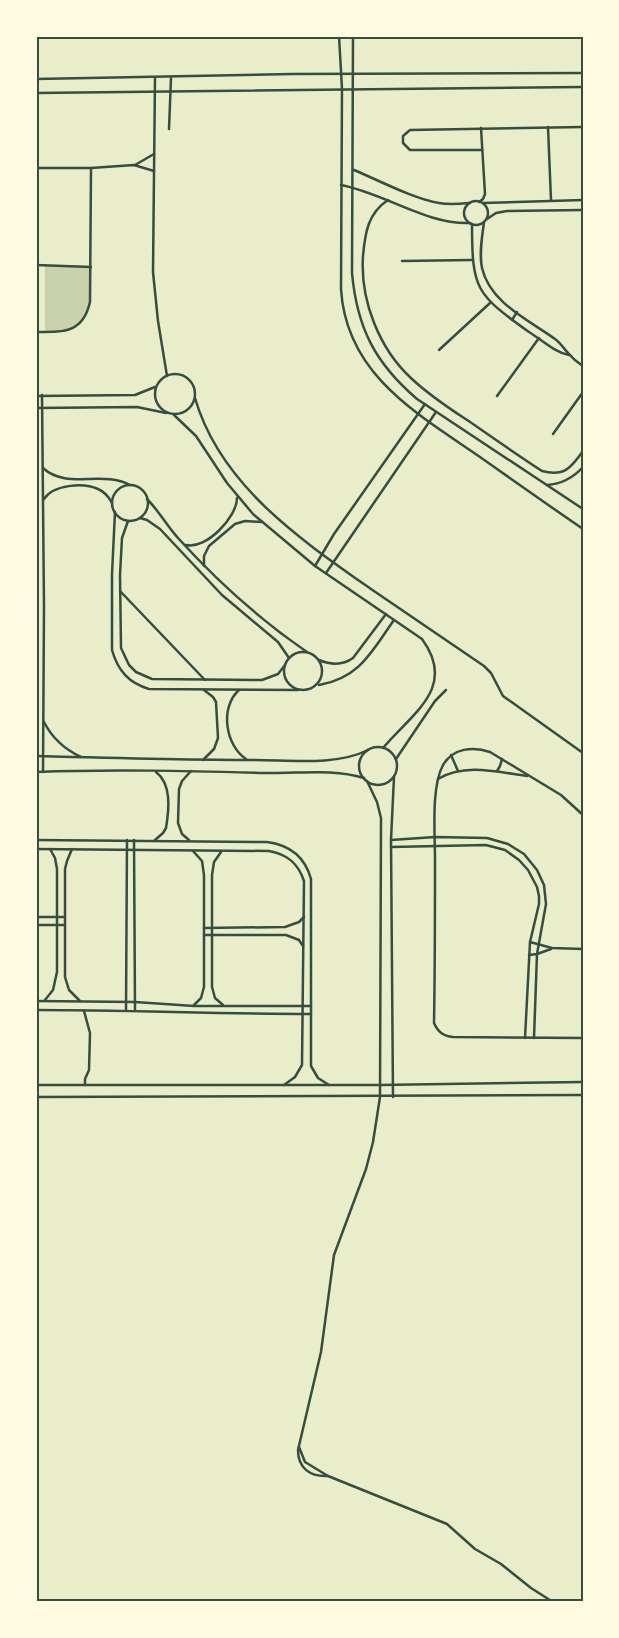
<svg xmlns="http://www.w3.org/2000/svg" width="619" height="1638" font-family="'Work Sans',sans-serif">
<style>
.green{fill:#cad2ad}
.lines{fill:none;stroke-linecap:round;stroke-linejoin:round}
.minor{stroke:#344e41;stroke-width:2.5}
.neatline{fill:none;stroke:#344e41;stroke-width:2}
</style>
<rect width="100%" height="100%" fill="#e9edc9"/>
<path class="green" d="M45,266L91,267C90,290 94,314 72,329C66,333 52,332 45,332Z"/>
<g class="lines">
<g class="minor">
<path d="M339,36L342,89L341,289C346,374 416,413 480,457C514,481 548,505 583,529"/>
<path d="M353,36L352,273C357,328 375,363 417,399L583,509"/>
<polyline points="155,78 153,272 158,321 167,376"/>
<polyline points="36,79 292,74 583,73"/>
<polyline points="36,93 583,87"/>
<polyline points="548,127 551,200"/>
<polyline points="169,129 171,78"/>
<polyline points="482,150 410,150 403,143 403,136 410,130 583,127"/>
<polyline points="135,165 154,154"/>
<polyline points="36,168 91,168 134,165 154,171"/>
<path d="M354,170C378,180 414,199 439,203C449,205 459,204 470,203"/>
<path d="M341,185C384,193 427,225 470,223"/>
<path d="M388,200C368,213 365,233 363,256C360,300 379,349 412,379C431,397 452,410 473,424C496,440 519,456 542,471C564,477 571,468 583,451"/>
<circle cx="476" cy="213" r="12"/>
<polyline points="479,202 483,199 485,194 481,128"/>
<polyline points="483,203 583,200"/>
<polyline points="487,219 496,213 507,211 583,210"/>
<path d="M484,222C482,237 479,254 482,268C490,303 529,320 555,339C562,344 565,351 571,356C574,360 579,363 583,366"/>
<path d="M472,224C472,290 476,294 529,332C542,340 554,352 569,355"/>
<polyline points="402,261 472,260"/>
<polyline points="36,265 91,267"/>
<polyline points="512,320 517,312"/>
<path d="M36,332C64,332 83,333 90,302L91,168"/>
<polyline points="439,350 490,303"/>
<circle cx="175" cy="394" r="20"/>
<polyline points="42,395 44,606 43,772"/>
<polyline points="36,396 135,395 155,387"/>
<polyline points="497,396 539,338"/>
<path d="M195,398C220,485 301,540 371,589C409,615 446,640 484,666L491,673L503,696L583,753"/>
<polyline points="36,408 137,407 166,413"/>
<path d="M174,415L196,436L227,483L253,514L315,566L422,639C458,688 411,714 383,748"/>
<polyline points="553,434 583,392"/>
<path d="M43,468C67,490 102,470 130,485"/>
<path d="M547,485C562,484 573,478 583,467"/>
<circle cx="130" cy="503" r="18"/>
<path d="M44,499C53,485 83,482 98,489C105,492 109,497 112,503"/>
<path d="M147,499C159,511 167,526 178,538C217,581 259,619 307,652"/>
<path d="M115,512L112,574V650C118,671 129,683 149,689L298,690"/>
<polyline points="140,518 147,520 160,529 222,595 278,642 289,658"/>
<polyline points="128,521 122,538 120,575 121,648 129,665 136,672 152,679 262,680 278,674 285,665"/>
<path d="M186,545C206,550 237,517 237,498"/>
<polyline points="204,566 204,556 209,546 235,524 245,521 262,522"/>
<polyline points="315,566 334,534 425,404"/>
<polyline points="326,573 436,412"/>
<polyline points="120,591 205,680"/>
<circle cx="303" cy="671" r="19"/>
<path d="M319,660C331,665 342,666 353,658L386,614"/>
<path d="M319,685C360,678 372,651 394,620"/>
<path d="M239,690C219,708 226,746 246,759"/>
<path d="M44,722C52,738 64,749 81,757"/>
<circle cx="378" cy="766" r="19"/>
<polyline points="451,755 458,771"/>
<path d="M36,756C109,758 182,760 255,760C290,760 336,766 368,750"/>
<polyline points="396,759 435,701 446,690"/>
<polyline points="203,760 214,749 218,738 216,702 213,697 204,690"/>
<polyline points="497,771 500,766 502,759"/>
<path d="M36,772C112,769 189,771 265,773C297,774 332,768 364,778"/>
<path d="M438,779C465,763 497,772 527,776"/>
<path d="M583,815L561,795L490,752C473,746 453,748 443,765C431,787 435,833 435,859C435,914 435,968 434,1023C438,1032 443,1036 453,1037L583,1038"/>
<path d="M36,840L267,842C290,845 305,857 311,879V1066L318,1078L329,1085"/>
<polyline points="134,840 135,1010"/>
<path d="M155,840L163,833L166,828C169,810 172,784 156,772"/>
<polyline points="189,840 182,834 178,823 179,789 182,781 191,771"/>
<polyline points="391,840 435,837 487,838 508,844 524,854 537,870 544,885 546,904 537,954 534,1038"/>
<polyline points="391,847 486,845 505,850 519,860 528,870 537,887 539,896 539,904 530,942 525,1038"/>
<path d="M36,849L269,851C287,854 298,863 304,881L302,1065L295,1077L284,1085"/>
<polyline points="72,849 67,861 65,869 65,977 69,990 80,1001"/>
<polyline points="193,851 202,861 204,875 204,987 201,998 194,1005"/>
<polyline points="221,852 214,862 212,875 212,987 215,998 223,1005"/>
<polyline points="36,917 65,917"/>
<polyline points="36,925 64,925"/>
<polyline points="204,928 285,927 299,922 304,917"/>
<polyline points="204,935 286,935 299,940 303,946"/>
<polyline points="530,942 552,948 583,949"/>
<polyline points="529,955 537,954 551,949"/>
<polyline points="45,1000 53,990 57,972 57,869 55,858 50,849"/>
<polyline points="36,1001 135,1002 194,1006 311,1006"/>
<path d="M36,1010C128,1010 219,1014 311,1014"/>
<polyline points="126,1010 127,840"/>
<polyline points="84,1011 90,1033 89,1070 85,1079 85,1085"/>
<polyline points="36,1085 380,1085 583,1082"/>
<polyline points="36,1097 583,1095"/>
<polyline points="393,1097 391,840 394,777"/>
<polyline points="299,1447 305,1462 328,1476 447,1524 475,1549 501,1564 531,1588 553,1602"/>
<path d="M328,1476C310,1477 298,1468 298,1450L321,1352L334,1255L366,1169L373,1142L380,1097L381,818L377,802L367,781"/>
</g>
</g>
<rect width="619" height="1638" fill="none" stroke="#fefae0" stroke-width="75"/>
<rect x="38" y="38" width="544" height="1562" class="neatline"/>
</svg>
